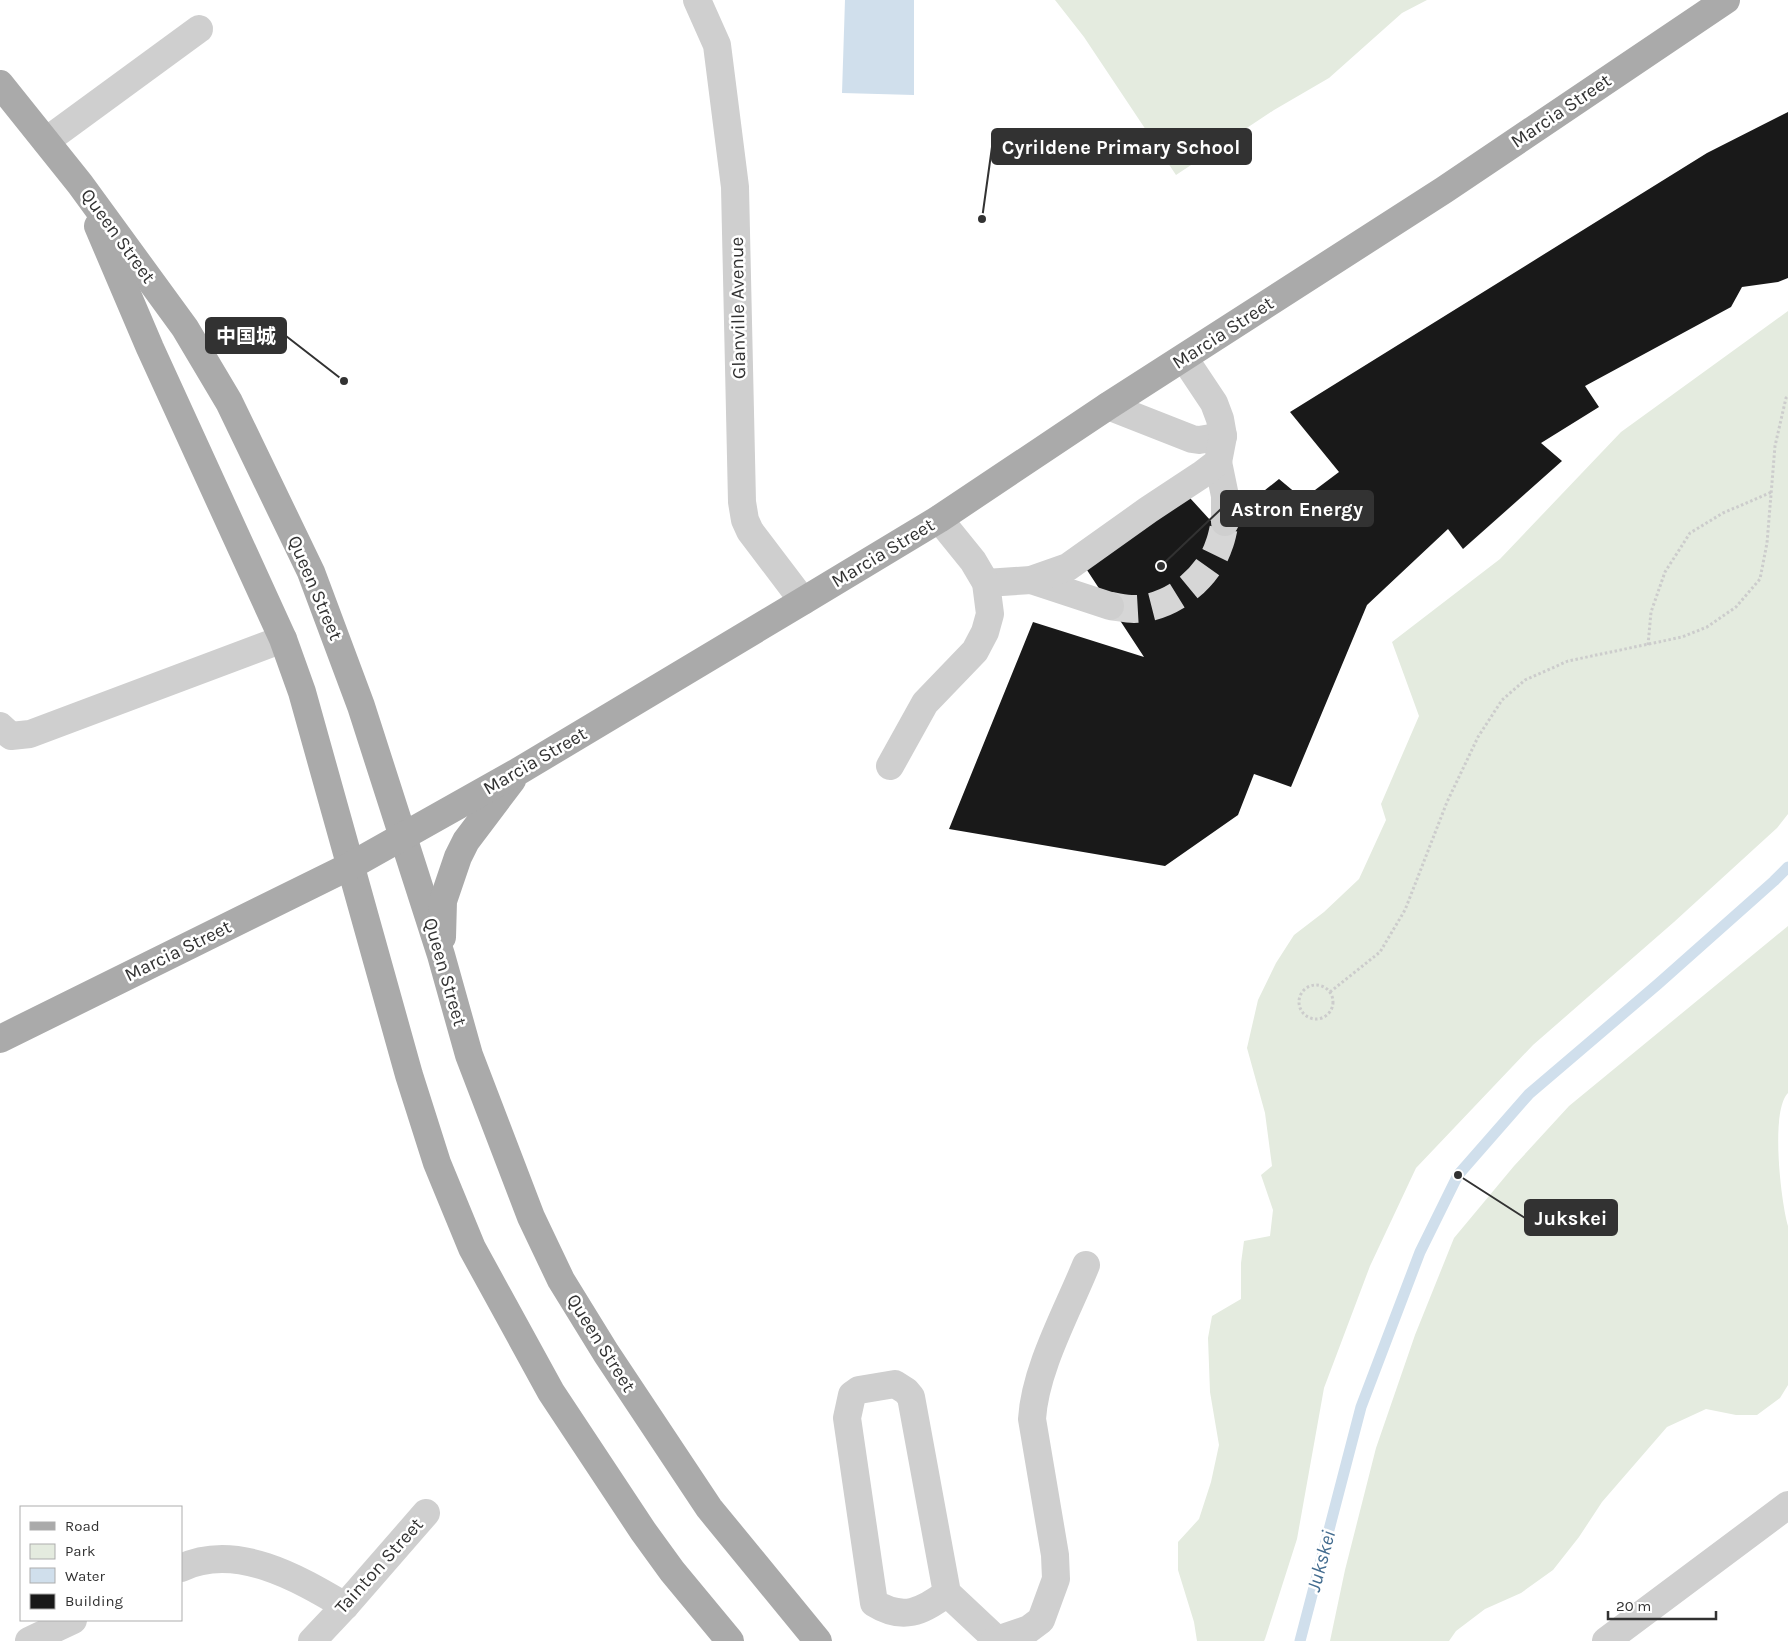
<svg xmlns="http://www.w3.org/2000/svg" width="1788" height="1641" font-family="Karla,'Noto Sans SC',sans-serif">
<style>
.green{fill:#e4ebdf}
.water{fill:#d0dfec}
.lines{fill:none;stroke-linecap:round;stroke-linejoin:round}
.stream{stroke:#d0dfec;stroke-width:11}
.building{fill:#191919}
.minor-tunnel{stroke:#d6d6d6;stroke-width:28;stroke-dasharray:28 14;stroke-linecap:butt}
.path{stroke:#ccc;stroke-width:3;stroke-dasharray:2.5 2.5;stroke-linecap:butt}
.minor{stroke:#cfcfcf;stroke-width:28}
.major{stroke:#aaa;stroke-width:28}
.labels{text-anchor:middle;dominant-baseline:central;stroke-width:5;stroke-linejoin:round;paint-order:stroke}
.street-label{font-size:19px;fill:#323232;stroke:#fff}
.water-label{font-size:20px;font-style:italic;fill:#446d90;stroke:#fff}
.leader{fill:none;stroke:#323232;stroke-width:2}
.callout-dot{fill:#323232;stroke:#fff;stroke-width:2}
.callout{fill:#323232;stroke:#323232;stroke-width:2}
.callout-label{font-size:20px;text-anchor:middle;font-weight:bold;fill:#fff}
</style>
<rect width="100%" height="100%" fill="#fff"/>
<g class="green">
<polygon points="1055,0 1427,0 1402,13 1329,78 1274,110 1176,175 1084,37"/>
<polygon points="1788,311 1788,814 1777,828 1674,922 1533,1045 1416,1168 1370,1266 1324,1388 1297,1539 1265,1639 1264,1641 1197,1641 1194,1622 1178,1570 1178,1542 1199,1519 1211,1482 1219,1445 1210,1392 1208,1338 1212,1316 1241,1299 1241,1263 1244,1241 1270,1236 1273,1210 1261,1175 1272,1166 1265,1113 1247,1048 1258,1000 1276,963 1294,935 1324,912 1359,879 1386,820 1381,804 1419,716 1392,642 1500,559 1621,432"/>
<path d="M1788,926V1093C1770,1111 1781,1202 1788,1226V1385L1780,1398L1757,1415H1736L1706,1409L1667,1427L1602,1502L1579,1537L1553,1570L1521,1593L1485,1609L1456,1631L1449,1641H1330L1345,1570L1376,1448L1415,1335L1454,1238L1514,1166L1569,1106Z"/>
</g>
<polygon class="water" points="845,0 914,0 914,95 842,93"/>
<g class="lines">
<polyline class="stream" points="1300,1641 1361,1407 1420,1252 1458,1175 1529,1094 1658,984 1774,881 1788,867"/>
</g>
<polygon class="building" points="1788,112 1788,278 1778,282 1742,287 1731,307 1585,386 1599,407 1541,443 1562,461 1463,549 1448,529 1367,605 1291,787 1254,774 1238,815 1165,866 949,829 1033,622 1144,657 1085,567 1190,498 1211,521 1255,523 1255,498 1279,479 1303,499 1339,472 1290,412 1707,153"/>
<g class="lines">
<path class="minor-tunnel" d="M1110,606C1118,607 1126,609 1134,609C1170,609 1208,579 1219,545C1222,538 1223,530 1225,522"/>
<g class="path">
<polyline points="1648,645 1651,612 1665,572 1690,533 1723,513 1772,492"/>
<circle cx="1316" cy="1002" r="17"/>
<polyline points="1330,992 1380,952 1405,910 1447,802 1478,737 1502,700 1525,680 1568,661 1682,637 1707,627 1736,607 1760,579 1767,543 1775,446 1786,398 1788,396"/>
</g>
<g class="minor">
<polyline points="697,0 717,45 735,187 742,502 745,520 750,531 803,601"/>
<polyline points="46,141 199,29"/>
<polyline points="1108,406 1192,439 1199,440 1223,436"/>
<polyline points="1218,462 1225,496 1225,522"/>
<polyline points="1031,580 1110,606"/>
<polyline points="986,583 1031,580 1068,567 1148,510 1201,475 1218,462 1223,436 1220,419 1214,403 1184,358"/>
<polyline points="0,726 11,736 30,734 283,639"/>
<polyline points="890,766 925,703 975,651 985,632 990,614 986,583 973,561 939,519"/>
<path d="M181,1568C236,1542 298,1578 345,1606"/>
<path d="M947,1593C922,1612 903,1621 874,1603L847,1418L852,1395L859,1390L895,1384L906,1391L911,1397L947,1593L996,1639"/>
<polyline points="29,1641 73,1620"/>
<polyline points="312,1641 345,1606 426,1513"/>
<path d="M994,1641L1029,1629L1041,1620L1056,1579L1055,1555L1032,1419C1035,1369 1067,1312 1086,1265"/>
<polyline points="1606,1641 1788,1505"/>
</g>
<g class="major">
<polyline points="0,84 80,184 185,328 229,402 311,572 361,706 441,955 469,1055 531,1217 561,1280 606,1353 709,1508 818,1641"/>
<polyline points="98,226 150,348 283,639 302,692 409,1075 437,1163 472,1248 551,1392 643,1531 672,1571 730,1641"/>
<polyline points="442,937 443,901 458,857 466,841 512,780"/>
<polyline points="0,1039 352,865 519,771 803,601 939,519 1108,406 1444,190 1726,0"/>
</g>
</g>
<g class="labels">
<g class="street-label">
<text transform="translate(1561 111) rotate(-34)">Marcia Street</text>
<text transform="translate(118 236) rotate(54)">Queen Street</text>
<text transform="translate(738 308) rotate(-91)">Glanville Avenue</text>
<text transform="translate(1223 333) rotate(-33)">Marcia Street</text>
<text transform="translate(883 553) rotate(-31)">Marcia Street</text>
<text transform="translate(315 588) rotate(67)">Queen Street</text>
<text transform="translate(535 761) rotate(-30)">Marcia Street</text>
<text transform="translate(178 951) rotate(-26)">Marcia Street</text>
<text transform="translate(445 972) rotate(74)">Queen Street</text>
<text transform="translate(601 1343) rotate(58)">Queen Street</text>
<text transform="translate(379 1566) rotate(-48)">Tainton Street</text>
</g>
<g class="water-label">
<text transform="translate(1321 1561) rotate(-75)">Jukskei</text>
</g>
</g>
<path class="leader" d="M982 219L992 147M344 381L286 336M1161 566L1221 509M1458 1175L1525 1218"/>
<g class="callout-dot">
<circle cx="982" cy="219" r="5"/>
<circle cx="344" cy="381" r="5"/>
<circle cx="1161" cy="566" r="5"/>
<circle cx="1458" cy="1175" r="5"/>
</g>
<g class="callout">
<rect x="992" y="129" width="259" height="35" rx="5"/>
<rect x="206" y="318" width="80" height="35" rx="5"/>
<rect x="1221" y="491" width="152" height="35" rx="5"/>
<rect x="1525" y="1200" width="92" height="35" rx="5"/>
</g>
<g class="callout-label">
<text x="1121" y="154">Cyrildene Primary School</text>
<text x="246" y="343">中国城</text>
<text x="1297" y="516">Astron Energy</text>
<text x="1571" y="1225">Jukskei</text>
</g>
<rect x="20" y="1506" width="162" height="115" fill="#ffffff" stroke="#adadad"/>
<rect x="30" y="1522" width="25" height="8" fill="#aaaaaa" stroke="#adadad"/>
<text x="65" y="1531" font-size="15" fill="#323232">Road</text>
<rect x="30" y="1544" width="25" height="15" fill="#e4ebdf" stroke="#adadad"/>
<text x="65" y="1556" font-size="15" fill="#323232">Park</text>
<rect x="30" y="1568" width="25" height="15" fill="#d0dfec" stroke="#adadad"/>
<text x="65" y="1581" font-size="15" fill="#323232">Water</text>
<rect x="30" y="1594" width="25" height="15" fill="#191919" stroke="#adadad"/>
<text x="65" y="1606" font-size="15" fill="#323232">Building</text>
<path d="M1608 1611v8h108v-8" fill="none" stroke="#323232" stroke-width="2.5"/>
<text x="1616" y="1611" font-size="15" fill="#323232" stroke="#ffffff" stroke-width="4" paint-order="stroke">20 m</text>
</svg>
